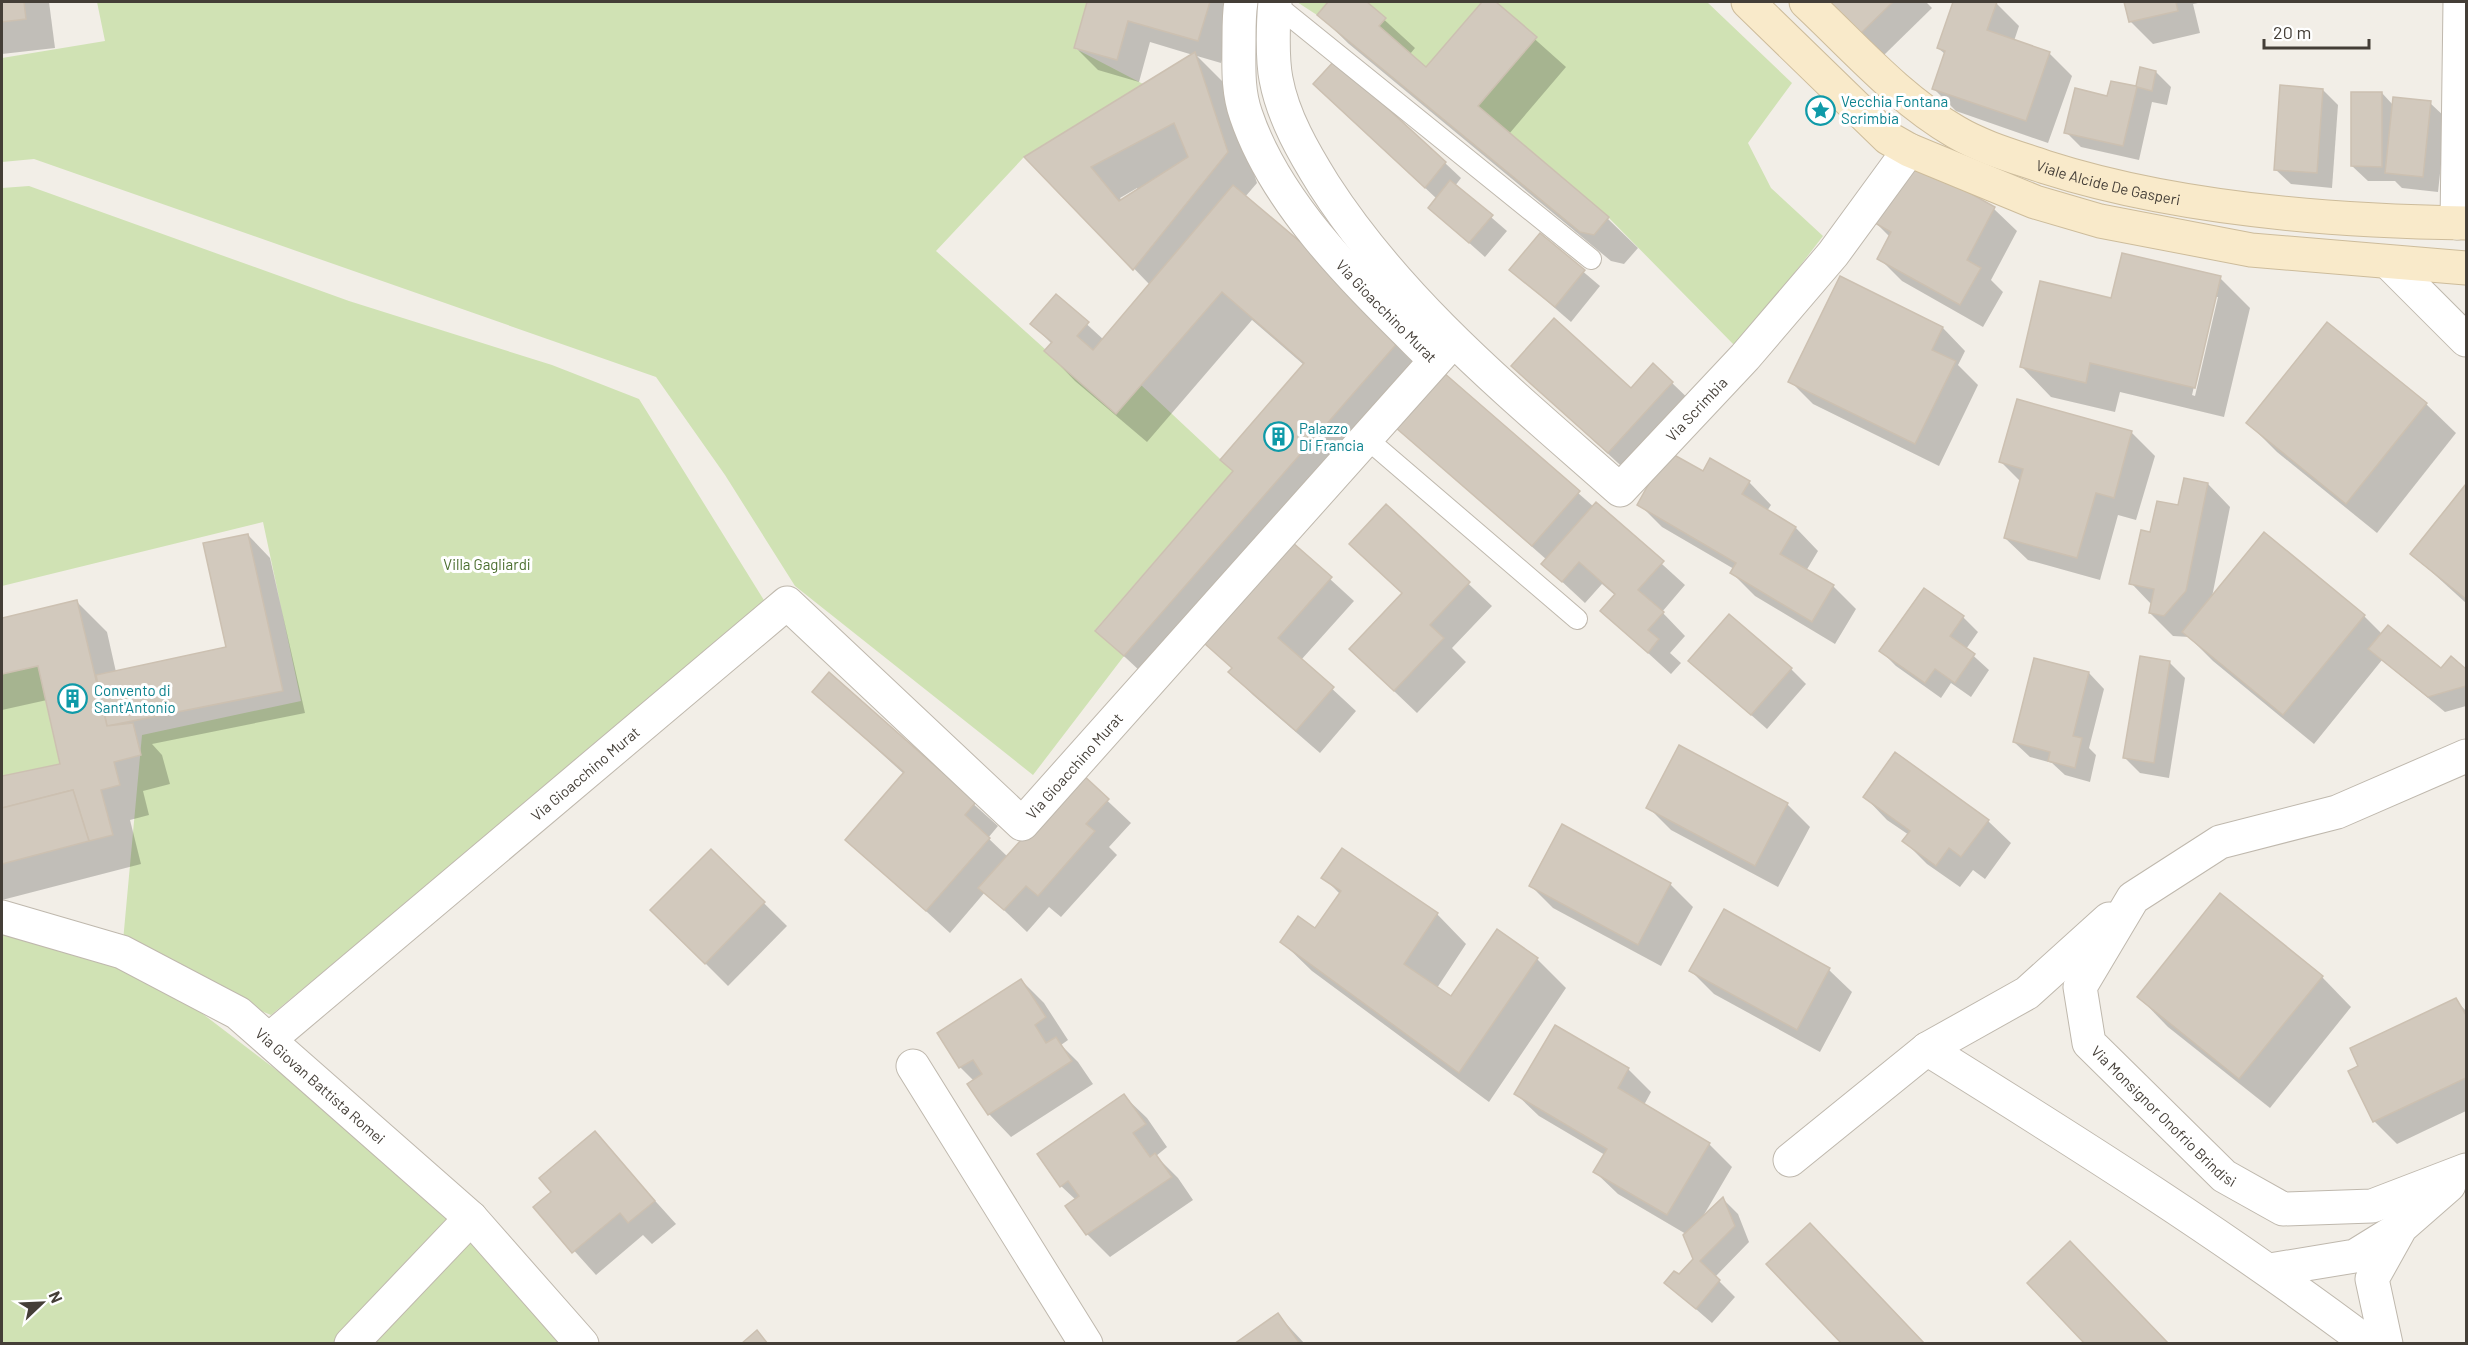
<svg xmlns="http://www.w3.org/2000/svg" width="2468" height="1345" font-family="Barlow,sans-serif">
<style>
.green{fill:#d0e2b4}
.shadow{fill:#0003;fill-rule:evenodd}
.building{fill:#d2c9bd;stroke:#ccc0b1;stroke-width:1.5;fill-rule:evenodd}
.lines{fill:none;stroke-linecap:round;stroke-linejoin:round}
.service-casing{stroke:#bfb8ad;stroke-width:22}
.minor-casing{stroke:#bfb8ad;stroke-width:35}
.secondary-casing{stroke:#cdbc9b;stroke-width:35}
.service{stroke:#fff;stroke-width:20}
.minor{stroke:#fff;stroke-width:33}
.secondary{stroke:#f9eaca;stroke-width:33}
.labels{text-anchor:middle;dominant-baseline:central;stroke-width:6;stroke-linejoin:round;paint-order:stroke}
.culture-label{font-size:15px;fill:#0d838f;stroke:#fff;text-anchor:start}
.street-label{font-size:15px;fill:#443e37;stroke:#fff}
.park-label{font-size:15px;fill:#4c6f30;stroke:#fff}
</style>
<rect width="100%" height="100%" fill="#f2eee7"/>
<g class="green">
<polygon points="97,2 1087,2 1074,48 1143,84 1024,157 936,251 1116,413 1141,385 1233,471 1095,630 1124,656 1033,775 795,586 725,475 656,377 34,159 2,162 2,58 105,41"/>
<polygon points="1297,2 1707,2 1792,83 1748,143 1771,188 1823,236 1737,348 1609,218 1594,235 1580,232 1317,15"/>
<polygon points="29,186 349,301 552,365 639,399 767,605 271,1015 124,954 471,1218 581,1343 2,1343 2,917 122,952 142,735 301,701 263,522 2,586 2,188"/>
<polygon points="38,666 60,764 2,776 2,674"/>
</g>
<g class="shadow">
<polygon points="2,2 49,2 55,48 2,54"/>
<path d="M1088,2H1239L1221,63L1197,56L1224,83L1257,183L1245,197L1436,362L1284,537L1354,601L1301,660L1356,711L1320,753L1253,695L1230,672L1233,669L1197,635L1155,685L1097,631L1235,472L1304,365L1252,320L1147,442L1075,381L1046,351L1052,344L1032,324L1056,296L1104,340L1150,285L1026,157L1193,55L1150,42L1139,82L1098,70L1075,47ZM1137,188L1138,190L1122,201L1120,198Z"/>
<polygon points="1330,2 1365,2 1415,48 1410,54 1427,69 1484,2 1493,2 1566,67 1509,134 1608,219 1638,248 1624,264 1611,261 1349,44 1319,15"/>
<polygon points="1831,2 1926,2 1932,8 1884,55"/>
<polygon points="1955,2 1996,3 2019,26 2014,41 2049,53 2072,76 2048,143 1956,111 1933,88 1945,54 1938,48"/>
<polygon points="2126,2 2203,2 2193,4 2200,33 2153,44 2130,21"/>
<polygon points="1335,62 1445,163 1461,178 1455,186 1507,231 1485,257 1430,208 1437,199 1330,99"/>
<polygon points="2141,69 2156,72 2171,87 2167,105 2152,102 2139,160 2081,147 2066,132 2108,98 2112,83 2137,88"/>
<polygon points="2323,90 2338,105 2332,188 2291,184 2275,169"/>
<polygon points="2382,93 2393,105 2430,103 2446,118 2438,192 2402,188 2395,181 2368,181 2352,166"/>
<polygon points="1911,162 1994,209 2017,231 1991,280 2003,292 1983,327 1902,281 1879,258 1890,237 1876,223"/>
<polygon points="1540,235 1600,286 1571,322 1511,270"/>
<polygon points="1840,278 1943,328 1965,351 1958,365 1978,385 1939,466 1813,404 1790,381"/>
<path d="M2220,278L2250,308L2224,417L2120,392L2115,412L2051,397L2022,367L2112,300ZM2215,297H2218L2195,396L2192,395Z"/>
<polygon points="2328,324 2426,404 2456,433 2377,533 2277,452 2248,423"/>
<polygon points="1513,366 1631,390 1672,383 1695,405 1631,475"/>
<polygon points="1436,368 1594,507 1596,504 1685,585 1662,612 1685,636 1670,653 1681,663 1671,674 1602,611 1616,596 1602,584 1585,603 1543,564 1547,560 1390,421"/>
<polygon points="2018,401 2132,433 2155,456 2136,520 2118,515 2100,580 2028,560 2005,538 2021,482 2001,462"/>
<polygon points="1704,473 1749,482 1771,505 1767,511 1796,528 1818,551 1806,571 1833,586 1856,609 1835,644 1755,596 1732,573 1734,569 1662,527 1639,504"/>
<polygon points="2208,484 2230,507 2212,597 2264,534 2364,616 2382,634 2441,670 2451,658 2466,671 2466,706 2445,712 2382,660 2314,744 2213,661 2189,637 2173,636 2150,613 2152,605 2131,583 2151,534"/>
<polygon points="2466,487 2466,603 2412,554"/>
<polygon points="1386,506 1492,606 1452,648 1466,662 1417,713 1374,672 1403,594"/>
<polygon points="248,535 270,558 305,713 152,744 162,755 170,784 143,791 149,815 130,820 141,864 2,900 2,778 61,765 47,700 2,710 2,620 77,602 107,632 116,672 227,649"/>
<polygon points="1963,617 1978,632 1966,649 1989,670 1971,697 1951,683 1941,698 1896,666 1881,651"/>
<polygon points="1690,661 1791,669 1806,684 1767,729"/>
<polygon points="2169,662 2185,678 2169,778 2140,773 2125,758"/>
<polygon points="2089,673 2104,689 2089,748 2096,755 2090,782 2065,775 2052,763 2030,757 2014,742"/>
<polygon points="829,675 998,826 988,838 1008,857 1081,776 1131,823 1109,847 1117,855 1061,917 1049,907 1027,932 985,892 950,933 847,839 904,774 814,692"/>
<polygon points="1865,797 1988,821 2011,843 1985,879 1973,870 1960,887 1927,864 1904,841 1909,835 1887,820"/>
<polygon points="1787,804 1810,827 1778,887 1671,830 1648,807"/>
<polygon points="711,851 787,926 728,986 652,910"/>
<polygon points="1323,877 1437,914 1466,944 1437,988 1452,998 1537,959 1566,988 1489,1102 1312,971 1282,942 1316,930 1340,894"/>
<polygon points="1670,884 1693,907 1661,966 1553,908 1530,885"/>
<polygon points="1724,911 1829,970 1852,992 1820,1052 1714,994 1691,971"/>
<polygon points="2322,977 2351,1007 2270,1108 2168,1027 2139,997"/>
<polygon points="1021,980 1044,1003 1068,1040 1061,1045 1078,1062 1093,1084 1011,1137 989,1114 974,1081 960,1067 939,1034"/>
<polygon points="2455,999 2466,1011 2466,1111 2397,1144 2374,1121"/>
<polygon points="1628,1069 1651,1092 1644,1105 1709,1144 1732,1167 1702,1218 1723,1199 1738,1214 1749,1242 1715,1277 1735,1297 1712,1323 1666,1283 1679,1276 1695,1259 1686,1234 1618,1194 1595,1172 1605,1155 1539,1116 1516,1094"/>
<polygon points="1124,1096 1147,1118 1167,1147 1156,1156 1178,1178 1193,1200 1110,1257 1087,1234 1067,1206 1076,1200 1061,1186"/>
<polygon points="594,1133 676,1224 652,1244 643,1235 596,1275 535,1207 553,1192"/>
<polygon points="1278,1315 1305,1344 1236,1344"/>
</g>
<g class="building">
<polygon points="2,2 24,2 26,19 2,22"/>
<polygon points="1087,2 1210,2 1198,41 1128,21 1117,60 1074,48"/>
<polygon points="1328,2 1367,2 1386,18 1379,26 1426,67 1482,2 1496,2 1537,37 1478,106 1609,217 1594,235 1580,232 1317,15"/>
<polygon points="1829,2 1893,2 1860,34"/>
<polygon points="1953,2 1997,2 1987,30 2050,52 2026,121 1932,89 1945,51 1937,48"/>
<polygon points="2124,2 2176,2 2178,11 2129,22"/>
<path d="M1195,52L1228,152L1133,270L1024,157ZM1174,123L1188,157L1119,201L1091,167Z"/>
<polygon points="1335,60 1446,162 1425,188 1313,84"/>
<polygon points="2140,67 2156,71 2152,91 2137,87 2123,146 2064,133 2075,88 2107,96 2111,81 2136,86"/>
<polygon points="2280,85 2323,89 2317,173 2274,170"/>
<polygon points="2351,92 2382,92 2382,167 2351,166"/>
<polygon points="2393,97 2431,101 2423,177 2385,173"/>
<polygon points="1910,160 1995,207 1967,260 1981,268 1960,305 1877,259 1891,232 1875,223"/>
<polygon points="1450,180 1493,215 1469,243 1428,208"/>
<polygon points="1233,185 1407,332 1124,656 1095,631 1233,471 1220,460 1304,363 1222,292 1116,414 1044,351 1052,342 1030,324 1056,294 1089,322 1077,336 1093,350"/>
<polygon points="1540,233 1585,270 1555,307 1509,270"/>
<polygon points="2122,253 2221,276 2195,388 2090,363 2086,383 2020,367 2040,281 2111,298"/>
<polygon points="1840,276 1943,327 1932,350 1956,361 1915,444 1788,382"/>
<polygon points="1554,318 1631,388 1653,363 1673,382 1608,453 1511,366"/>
<polygon points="2327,322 2427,403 2346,504 2246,423"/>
<polygon points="1436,366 1580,491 1532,546 1388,421"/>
<polygon points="2017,399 2132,431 2114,498 2096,493 2077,558 2004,538 2023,469 1999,462"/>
<polygon points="1667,451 1703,471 1710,458 1750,481 1742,494 1796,527 1780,554 1834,585 1812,622 1730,573 1736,563 1637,505"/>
<polygon points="2184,478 2208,483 2186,591 2164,616 2149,613 2154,589 2129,584 2141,530 2150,532 2157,501 2178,505"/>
<polygon points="2466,484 2466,599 2410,554"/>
<polygon points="1596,502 1664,561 1638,590 1664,612 1648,630 1659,639 1648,653 1600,611 1615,594 1579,562 1562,582 1541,564"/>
<polygon points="1386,504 1470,582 1430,625 1444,638 1394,691 1349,649 1402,593 1349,544"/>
<polygon points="2264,532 2365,615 2283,715 2182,632"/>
<polygon points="248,534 283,691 107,726 96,675 226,647 203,543"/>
<polygon points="1284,535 1332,577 1278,638 1334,687 1296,731 1228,672 1232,668 1196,636"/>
<polygon points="1924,588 1964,616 1950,636 1975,654 1955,683 1935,669 1925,683 1879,651"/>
<polygon points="77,600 107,726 133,723 141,755 114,762 120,785 101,790 113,835 89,841 73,790 2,808 2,776 60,764 38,666 2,674 2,618"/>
<polygon points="1729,614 1792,668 1751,715 1688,661"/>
<polygon points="2388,625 2441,668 2451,656 2466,669 2466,686 2428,697 2368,649"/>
<polygon points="2140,656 2170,661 2154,763 2123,758"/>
<polygon points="2034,658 2089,672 2073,736 2082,738 2075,768 2048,761 2050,752 2013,742"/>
<polygon points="829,672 976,802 965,815 990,838 926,911 845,840 904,772 812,692"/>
<polygon points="1679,745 1788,803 1755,866 1646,808"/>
<polygon points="1895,752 1989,820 1961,857 1949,848 1936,866 1902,841 1910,831 1863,797"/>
<polygon points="1081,773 1109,799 1086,824 1095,831 1038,896 1026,886 1004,910 978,888"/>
<polygon points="73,790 89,841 2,864 2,808"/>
<polygon points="1562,824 1671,883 1638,945 1529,886"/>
<polygon points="1342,848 1438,913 1404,964 1451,996 1497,929 1538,958 1459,1073 1280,942 1298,916 1315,928 1341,891 1321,878"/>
<polygon points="711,849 765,902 705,964 650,910"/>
<polygon points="2220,893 2323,976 2239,1079 2137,997"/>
<polygon points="1724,909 1830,968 1797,1030 1689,971"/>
<polygon points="1021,979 1046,1017 1035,1025 1046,1043 1056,1037 1072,1061 988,1115 967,1084 982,1074 973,1060 959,1068 937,1033"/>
<polygon points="2456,998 2466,1015 2466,1078 2373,1122 2348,1071 2358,1066 2350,1048"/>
<polygon points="1555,1025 1629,1068 1618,1088 1710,1143 1667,1215 1593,1172 1607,1149 1514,1094"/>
<polygon points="1124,1094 1146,1124 1133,1133 1150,1157 1155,1153 1172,1177 1086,1235 1065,1206 1079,1196 1068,1181 1060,1187 1037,1154"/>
<polygon points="595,1131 655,1201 628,1223 620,1213 572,1253 533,1207 551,1192 539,1178"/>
<polygon points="1723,1197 1735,1226 1700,1261 1720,1280 1696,1309 1664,1283 1674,1271 1679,1274 1693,1259 1683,1235"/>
<polygon points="1810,1223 1925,1344 1842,1344 1766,1264"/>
<polygon points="2070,1241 2169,1344 2085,1344 2027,1283"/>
<polygon points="1278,1313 1300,1344 1234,1344"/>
<polygon points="757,1330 768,1344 741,1344"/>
</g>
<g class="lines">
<defs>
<g id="service">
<polyline points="1275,4 1591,259"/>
<polyline points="1366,438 1577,619"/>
</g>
<g id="minor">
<path id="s1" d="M1241,2C1239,13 1239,26 1239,38C1239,64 1237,90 1246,115C1278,210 1366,291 1435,360"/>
<path id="s2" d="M1275,2C1273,22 1272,58 1276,79C1283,117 1304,153 1324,185C1402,306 1514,396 1620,490L1745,357L1833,254L1909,150"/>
<polyline points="2457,223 2460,2"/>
<polyline points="2389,263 2466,340"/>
<path id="s3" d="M2466,756L2337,812L2220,842L2133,898L2080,987L2089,1043L2224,1176L2283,1209L2372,1206L2466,1170"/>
<path id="s4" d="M2,917L122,952L238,1013L471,1218L582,1344"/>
<path id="s5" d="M270,1039L787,603L1022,824L1453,341"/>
<polyline points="1927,1049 2027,993 2109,919"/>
<polyline points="913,1066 1086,1344"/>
<path d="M1790,1160L1927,1049C2078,1143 2227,1237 2369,1344"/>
<polyline points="2270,1270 2355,1256 2397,1230"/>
<polyline points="351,1344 471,1218"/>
<polyline points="2386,1344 2372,1279 2401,1227 2449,1185"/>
</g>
<g id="secondary">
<polyline points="1748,2 1888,138 1909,150 2035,202 2100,221 2251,250 2466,268"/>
<path id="s6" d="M1806,2C1854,47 1899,99 1956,132C1983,148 2016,157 2045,167C2176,209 2329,221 2466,223"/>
</g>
</defs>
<use href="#service" class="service-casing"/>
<use href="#minor" class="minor-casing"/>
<use href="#secondary" class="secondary-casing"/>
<use href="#service" class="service"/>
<use href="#minor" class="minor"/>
<use href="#secondary" class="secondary"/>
</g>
<defs>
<symbol id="sight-ring" viewBox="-11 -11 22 22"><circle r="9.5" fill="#fff" stroke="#0f9aa8" stroke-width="1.5"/><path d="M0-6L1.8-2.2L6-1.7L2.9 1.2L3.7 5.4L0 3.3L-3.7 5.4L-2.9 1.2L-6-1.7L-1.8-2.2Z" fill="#0f9aa8"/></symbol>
<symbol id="building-ring" viewBox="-11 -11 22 22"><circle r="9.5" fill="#fff" stroke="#0f9aa8" stroke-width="1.5"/><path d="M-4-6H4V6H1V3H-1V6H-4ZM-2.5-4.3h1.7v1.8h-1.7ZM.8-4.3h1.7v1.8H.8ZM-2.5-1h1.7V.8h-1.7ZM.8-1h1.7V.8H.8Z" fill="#0f9aa8"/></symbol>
</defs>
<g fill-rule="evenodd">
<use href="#sight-ring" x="1804" y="94" width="33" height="33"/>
<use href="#building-ring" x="1262" y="420" width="33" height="33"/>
<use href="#building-ring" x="56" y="682" width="33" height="33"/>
</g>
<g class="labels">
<g class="culture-label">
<text x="1841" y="101">Vecchia Fontana<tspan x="1841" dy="17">Scrimbia</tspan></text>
<text x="1299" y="428">Palazzo<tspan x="1299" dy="17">Di Francia</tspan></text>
<text x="94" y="690">Convento di<tspan x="94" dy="17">Sant'Antonio</tspan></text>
</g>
<g class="street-label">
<text stroke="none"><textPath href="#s6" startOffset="360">Viale Alcide De Gasperi</textPath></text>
<text stroke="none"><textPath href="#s1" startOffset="357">Via Gioacchino Murat</textPath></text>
<text stroke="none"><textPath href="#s2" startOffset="732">Via Scrimbia</textPath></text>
<text stroke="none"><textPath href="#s5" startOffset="1077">Via Gioacchino Murat</textPath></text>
<text stroke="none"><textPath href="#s5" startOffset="412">Via Gioacchino Murat</textPath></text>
<text stroke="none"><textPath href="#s4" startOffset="366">Via Giovan Battista Romei</textPath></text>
<text stroke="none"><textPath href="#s3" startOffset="630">Via Monsignor Onofrio Brindisi</textPath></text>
</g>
<g class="park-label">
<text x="487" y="564">Villa Gagliardi</text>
</g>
</g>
<rect width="2468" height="1345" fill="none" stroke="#443e37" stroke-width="6"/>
<g transform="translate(42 1303) rotate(67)" stroke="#ffffff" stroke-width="4.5" paint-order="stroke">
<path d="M0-4.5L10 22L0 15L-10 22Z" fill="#443e37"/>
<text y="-9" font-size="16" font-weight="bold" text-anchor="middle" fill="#443e37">N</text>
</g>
<path d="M2264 39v9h105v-9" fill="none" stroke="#443e37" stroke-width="3"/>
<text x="2273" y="39" font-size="18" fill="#443e37" stroke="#ffffff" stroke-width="4.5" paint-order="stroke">20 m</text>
</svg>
